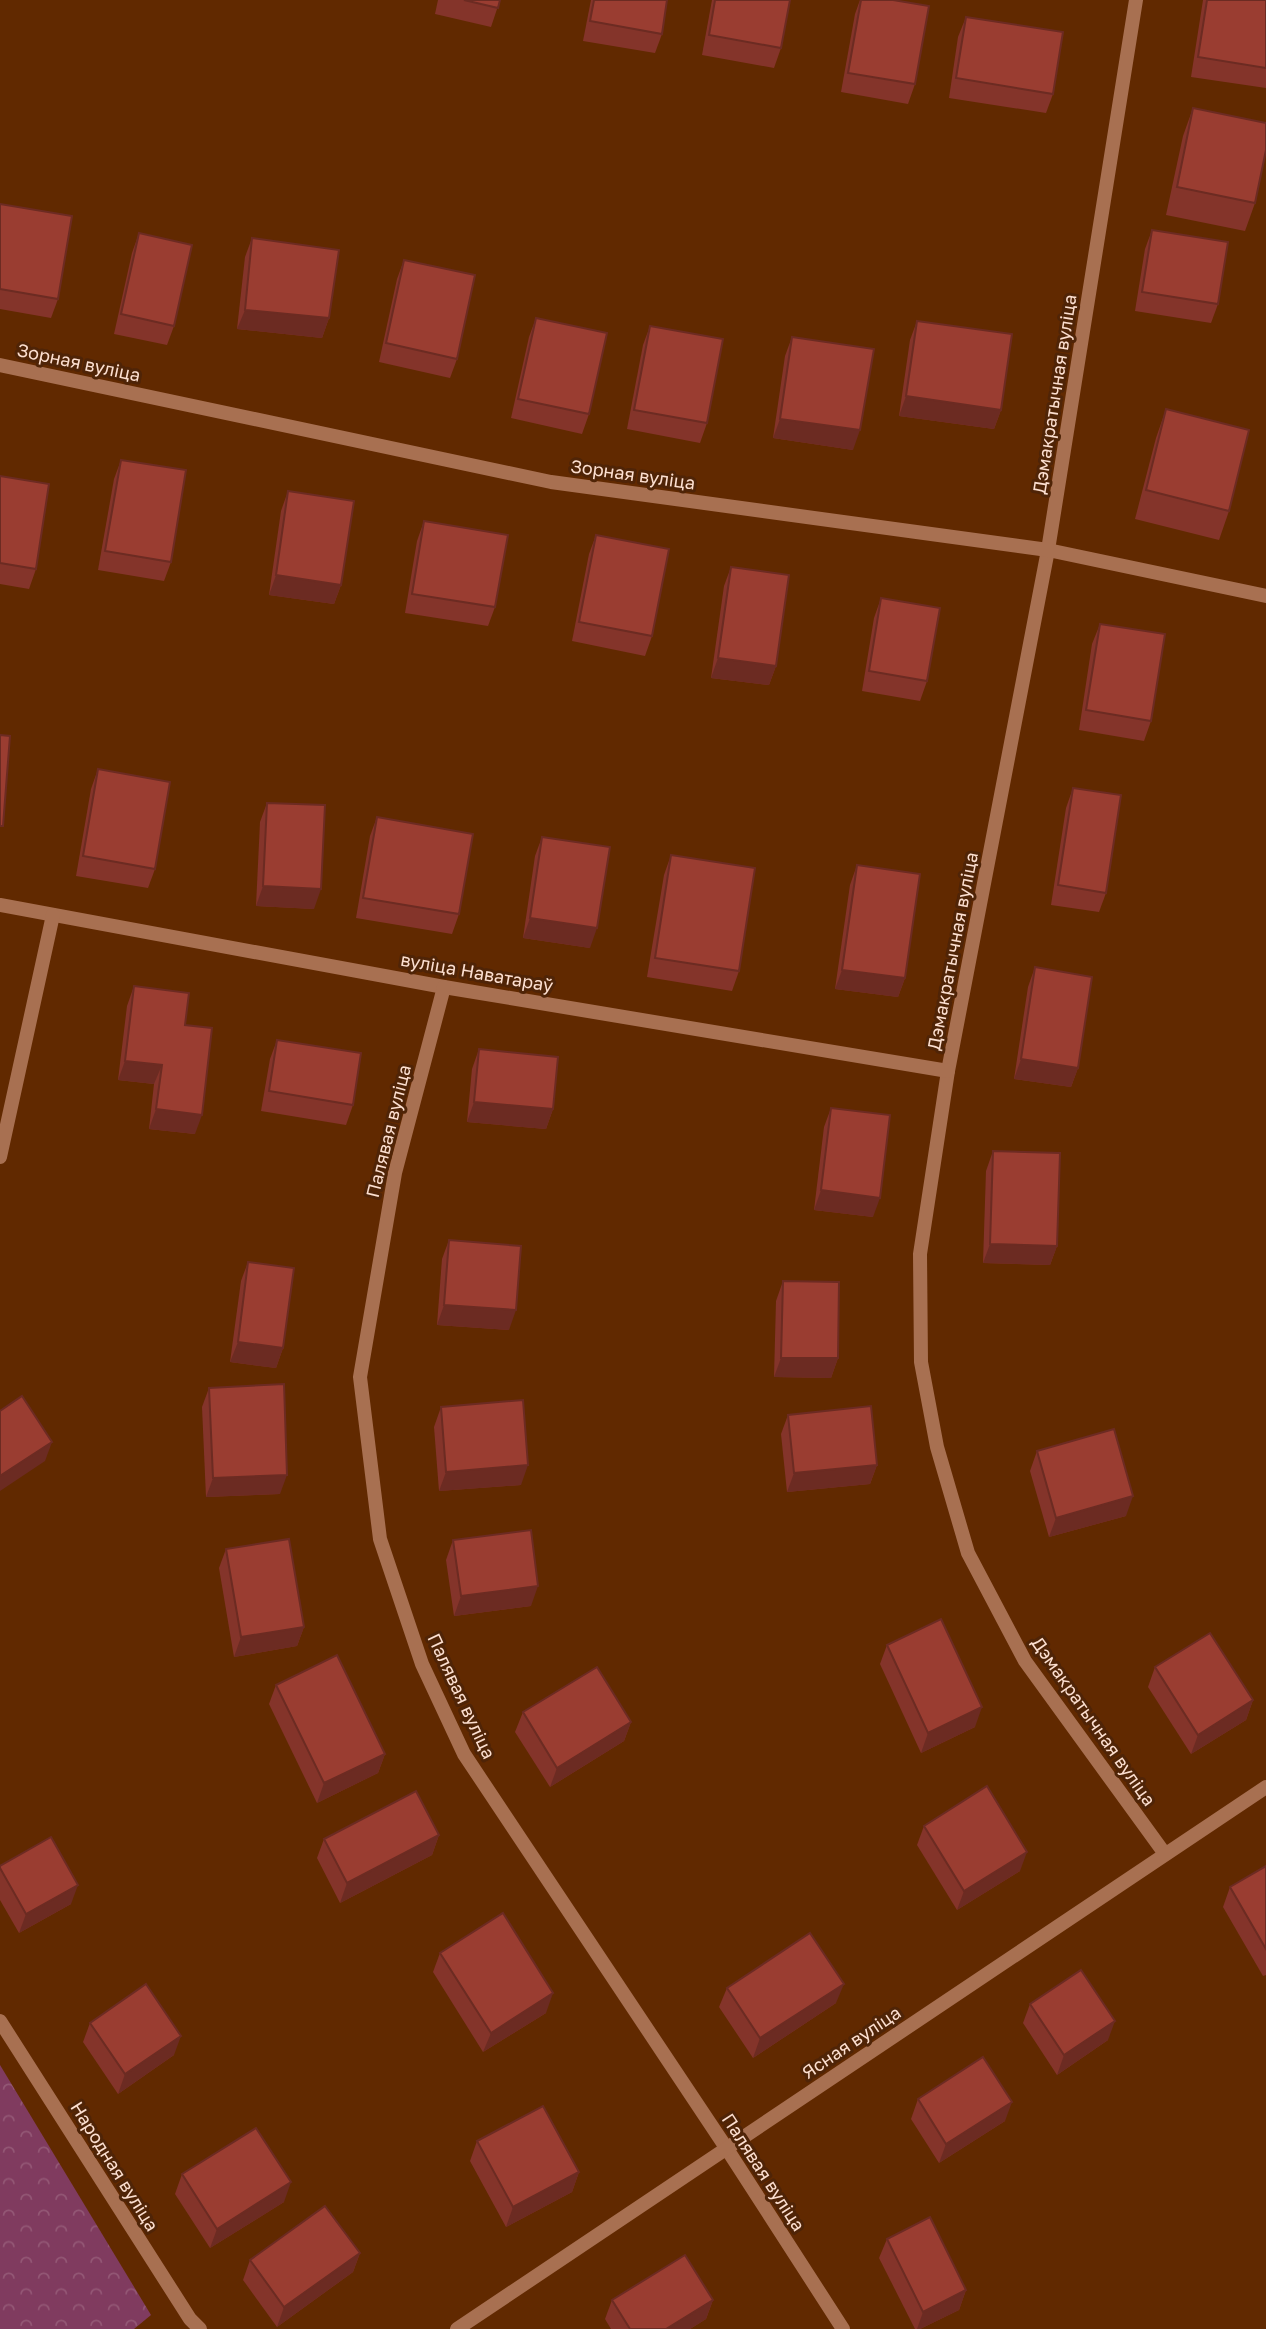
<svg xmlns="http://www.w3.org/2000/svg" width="1266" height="2329" font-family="'Golos Text',sans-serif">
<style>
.forest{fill:url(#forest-crowns)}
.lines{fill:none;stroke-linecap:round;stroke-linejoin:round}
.minor{stroke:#a87051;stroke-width:14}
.wall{fill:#84342a}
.shaded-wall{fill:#6c2b22}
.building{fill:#9a3d31;stroke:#6c2b22;stroke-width:2}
.labels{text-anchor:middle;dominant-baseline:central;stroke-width:6;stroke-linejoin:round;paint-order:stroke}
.street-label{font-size:18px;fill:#fcdfd0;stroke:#4f2407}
</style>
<defs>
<pattern id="forest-crowns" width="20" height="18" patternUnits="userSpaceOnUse" patternTransform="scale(1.75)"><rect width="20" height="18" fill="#803b5f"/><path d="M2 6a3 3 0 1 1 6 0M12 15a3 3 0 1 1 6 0" fill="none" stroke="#935775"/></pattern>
</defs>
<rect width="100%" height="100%" fill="#612900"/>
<polygon class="forest" points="0,2065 151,2315 134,2329 0,2329"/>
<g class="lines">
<g class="minor">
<polyline points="1136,0 1048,550 948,1071 920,1254 921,1362 937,1447 968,1553 1025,1661 1165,1854"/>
<polyline points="0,365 551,482 1048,550 1266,596"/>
<polyline points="0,905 444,987 948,1071"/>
<polyline points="444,987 395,1173 360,1377 380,1539 422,1664 464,1754 727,2149 843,2329"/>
<polyline points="0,1157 53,915"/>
<polyline points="0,2021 190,2319 200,2329"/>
<polyline points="457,2329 1266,1787"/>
</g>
</g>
<g class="wall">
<polygon points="438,0 500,0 491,27 435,14"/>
<polygon points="591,0 667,0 662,34 655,53 583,41"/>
<polygon points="712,0 790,0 781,48 774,68 702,55"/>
<polygon points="860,0 893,0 915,84 908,104 841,92 855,14"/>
<polygon points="1203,0 1266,0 1266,88 1191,77"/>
<polygon points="966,17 1053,94 1046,113 949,98 958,37"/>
<polygon points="1193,108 1255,203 1245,231 1166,215 1183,136"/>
<polygon points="0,204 58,299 51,318 0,309"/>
<polygon points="1152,230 1218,304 1211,323 1135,311 1145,249"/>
<polygon points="139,233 174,326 167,345 114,334 132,253"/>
<polygon points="252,238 329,318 322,338 237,329 245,257"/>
<polygon points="404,260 457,359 450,378 379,362 397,279"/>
<polygon points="536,318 589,414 582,434 511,418 529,337"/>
<polygon points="917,321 1001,410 994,429 899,416 910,340"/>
<polygon points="650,326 707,423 700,443 627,429 643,345"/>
<polygon points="792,337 853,450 773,438 785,356"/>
<polygon points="1166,409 1229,511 1219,540 1135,519 1156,438"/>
<polygon points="121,460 171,562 164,581 98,570 114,479"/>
<polygon points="0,476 36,569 29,589 0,584"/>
<polygon points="288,491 341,585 334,604 269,595 281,511"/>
<polygon points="424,521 495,607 488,626 405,613 417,541"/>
<polygon points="596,535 652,636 645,656 572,641 589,554"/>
<polygon points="731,567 776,666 769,685 711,678 724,586"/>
<polygon points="881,598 927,681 920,701 862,691 874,618"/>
<polygon points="1100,624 1151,721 1144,741 1079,730 1092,644"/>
<polygon points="98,769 155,869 148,888 76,876 91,789"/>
<polygon points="1073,788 1106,893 1099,912 1051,905 1066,808"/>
<polygon points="267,803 314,909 256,906 260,822"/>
<polygon points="377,817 459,914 452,934 356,918 370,836"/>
<polygon points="542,837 590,948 523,938 535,856"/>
<polygon points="671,855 739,971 732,991 647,977 664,875"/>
<polygon points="857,865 905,978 898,997 835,989 850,885"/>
<polygon points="1035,967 1078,1068 1071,1087 1014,1079 1028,987"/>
<polygon points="134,986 185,1025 195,1134 149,1129 154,1084 118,1080 127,1006"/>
<polygon points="277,1040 353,1105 346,1125 261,1111 270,1059"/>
<polygon points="479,1049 553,1109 546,1129 467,1122 472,1069"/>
<polygon points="831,1108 873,1217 814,1210 824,1127"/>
<polygon points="993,1151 1057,1246 1050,1265 983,1263 986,1171"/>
<polygon points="449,1240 509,1330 437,1325 442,1259"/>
<polygon points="248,1262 283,1348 276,1368 230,1362 241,1281"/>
<polygon points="783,1281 838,1358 831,1378 774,1377 776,1301"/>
<polygon points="209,1388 280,1494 206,1497 202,1407"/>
<polygon points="441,1407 521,1485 439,1491 434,1427"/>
<polygon points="788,1415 877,1465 870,1484 787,1492 781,1434"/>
<polygon points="1037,1451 1126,1516 1049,1537 1030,1471"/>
<polygon points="453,1540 531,1606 454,1616 446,1560"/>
<polygon points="226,1549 304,1627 297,1646 234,1657 219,1568"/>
<polygon points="887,1645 975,1727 921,1753 880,1664"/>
<polygon points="1155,1667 1253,1700 1246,1720 1191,1754 1148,1687"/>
<polygon points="276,1685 385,1754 378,1773 317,1803 269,1704"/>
<polygon points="523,1712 631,1722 624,1741 550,1787 515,1732"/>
<polygon points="924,1826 1020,1871 957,1910 917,1845"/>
<polygon points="439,1835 432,1855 340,1903 317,1858 324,1839"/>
<polygon points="0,1866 71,1904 19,1933 0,1900"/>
<polygon points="1266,1866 1266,1975 1263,1976 1223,1907 1230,1887"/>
<polygon points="440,1953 546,2013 483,2052 433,1972"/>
<polygon points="727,1988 836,2003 753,2058 719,2007"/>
<polygon points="1030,2004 1108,2040 1057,2075 1023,2023"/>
<polygon points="90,2023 174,2055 118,2094 83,2042"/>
<polygon points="918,2099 1005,2121 939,2163 911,2119"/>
<polygon points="477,2141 579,2172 572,2192 506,2227 470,2161"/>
<polygon points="182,2174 284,2202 210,2248 175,2194"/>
<polygon points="887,2239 966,2290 959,2310 920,2329 915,2329 879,2258"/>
<polygon points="360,2253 353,2272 277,2327 243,2280 250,2260"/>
<polygon points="612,2300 713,2300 706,2319 690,2329 611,2329 605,2319"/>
</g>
<g class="shaded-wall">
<polygon points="245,310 329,318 322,338 237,329"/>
<polygon points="906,396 1001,410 994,429 899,416"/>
<polygon points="780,419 860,430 853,450 773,438"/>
<polygon points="276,575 341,585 334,604 269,595"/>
<polygon points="718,658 776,666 769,685 711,678"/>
<polygon points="263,886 321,889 314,909 256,906"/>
<polygon points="530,918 597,928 590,948 523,938"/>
<polygon points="842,970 905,978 898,997 835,989"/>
<polygon points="1021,1059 1078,1068 1071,1087 1014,1079"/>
<polygon points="125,1061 162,1065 154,1084 118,1080"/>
<polygon points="474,1102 553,1109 546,1129 467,1122"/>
<polygon points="156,1109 202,1115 195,1134 149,1129"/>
<polygon points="821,1190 880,1198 873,1217 814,1210"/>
<polygon points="990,1244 1057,1246 1050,1265 983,1263"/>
<polygon points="444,1305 516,1310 509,1330 437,1325"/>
<polygon points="238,1342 283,1348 276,1368 230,1362"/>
<polygon points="781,1358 838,1358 831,1378 774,1377"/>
<polygon points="52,1442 45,1461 0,1491 0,1476"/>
<polygon points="528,1465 521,1485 439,1491 446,1472"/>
<polygon points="877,1465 870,1484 787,1492 794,1473"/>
<polygon points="287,1475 280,1494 206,1497 213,1478"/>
<polygon points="1133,1496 1126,1516 1049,1537 1056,1518"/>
<polygon points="538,1586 531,1606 454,1616 461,1596"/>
<polygon points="304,1627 297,1646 234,1657 241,1637"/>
<polygon points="1253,1700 1246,1720 1191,1754 1198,1735"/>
<polygon points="982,1707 975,1727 921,1753 928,1733"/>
<polygon points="631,1722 624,1741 550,1787 557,1768"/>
<polygon points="385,1754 378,1773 317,1803 324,1783"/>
<polygon points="439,1835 432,1855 340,1903 347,1883"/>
<polygon points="1027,1852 1020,1871 957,1910 964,1891"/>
<polygon points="78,1885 71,1904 19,1933 26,1914"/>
<polygon points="844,1984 836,2003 753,2058 760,2038"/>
<polygon points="553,1993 546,2013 483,2052 491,2033"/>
<polygon points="1115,2021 1108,2040 1057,2075 1064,2055"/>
<polygon points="181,2036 174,2055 118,2094 125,2074"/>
<polygon points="1012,2102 1005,2121 939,2163 946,2144"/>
<polygon points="579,2172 572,2192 506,2227 513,2207"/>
<polygon points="291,2182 284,2202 210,2248 217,2229"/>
<polygon points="360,2253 353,2272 277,2327 284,2307"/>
<polygon points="966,2290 959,2310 920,2329 917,2329 923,2312"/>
<polygon points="713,2300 706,2319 690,2329 666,2329"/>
</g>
<g class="building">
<polygon points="464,0 500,0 498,8"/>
<polygon points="594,0 667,0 662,34 590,21"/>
<polygon points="715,0 790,0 781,48 709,35"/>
<polygon points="861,0 893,0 929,6 915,84 848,73"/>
<polygon points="1207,0 1266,0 1266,68 1198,57"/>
<polygon points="966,17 1063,32 1053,94 956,78"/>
<polygon points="1193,108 1266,123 1266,150 1255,203 1177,187"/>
<polygon points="0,204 72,216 58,299 0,289"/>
<polygon points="1152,230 1228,242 1218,304 1142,292"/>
<polygon points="139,233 192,245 174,326 121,314"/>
<polygon points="252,238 339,250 329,318 245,310"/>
<polygon points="404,260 475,275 457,359 386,343"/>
<polygon points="536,318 607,333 589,414 518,399"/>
<polygon points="917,321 1012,334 1001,410 906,396"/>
<polygon points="650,326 723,339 707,423 634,410"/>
<polygon points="792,337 874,349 860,430 780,419"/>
<polygon points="1166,409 1249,430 1229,511 1146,490"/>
<polygon points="121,460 186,470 171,562 105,551"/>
<polygon points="0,476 49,484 36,569 0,563"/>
<polygon points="288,491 354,501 341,585 276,575"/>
<polygon points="424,521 508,535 495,607 412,594"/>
<polygon points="596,535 669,549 652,636 579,622"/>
<polygon points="731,567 789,575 776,666 718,658"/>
<polygon points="881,598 940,608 927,681 869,671"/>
<polygon points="1100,624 1165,634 1151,721 1086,710"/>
<polygon points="0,735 10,736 3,826 0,826"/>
<polygon points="98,769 170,782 155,869 83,856"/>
<polygon points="1073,788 1121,795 1106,893 1058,885"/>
<polygon points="267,803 325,805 321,889 263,886"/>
<polygon points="377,817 473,834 459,914 363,898"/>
<polygon points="542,837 610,847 597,928 530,918"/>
<polygon points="671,855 755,868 739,971 655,958"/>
<polygon points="857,865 920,874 905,978 842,970"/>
<polygon points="1035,967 1092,977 1078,1068 1021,1059"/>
<polygon points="134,986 189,993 185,1025 212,1028 202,1115 156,1109 162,1065 125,1061"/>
<polygon points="277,1040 361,1053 353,1105 269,1091"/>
<polygon points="479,1049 558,1057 553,1109 474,1102"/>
<polygon points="831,1108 890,1115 880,1198 821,1190"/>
<polygon points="993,1151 1060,1153 1057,1246 990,1244"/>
<polygon points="449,1240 521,1246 516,1310 444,1305"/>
<polygon points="248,1262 294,1268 283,1348 238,1342"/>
<polygon points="783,1281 839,1282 838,1358 781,1358"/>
<polygon points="284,1384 287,1475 213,1478 209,1388"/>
<polygon points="22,1396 52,1442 0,1476 0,1411"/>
<polygon points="523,1400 528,1465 446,1472 441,1407"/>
<polygon points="871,1406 877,1465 794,1473 788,1415"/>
<polygon points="1114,1429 1133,1496 1056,1518 1037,1451"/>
<polygon points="531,1530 538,1586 461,1596 453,1540"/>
<polygon points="289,1539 304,1627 241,1637 226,1549"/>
<polygon points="941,1619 982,1707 928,1733 887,1645"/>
<polygon points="1210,1633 1253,1700 1198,1735 1155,1667"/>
<polygon points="337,1655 385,1754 324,1783 276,1685"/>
<polygon points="597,1667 631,1722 557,1768 523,1712"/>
<polygon points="987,1786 1027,1852 964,1891 924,1826"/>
<polygon points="416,1791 439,1835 347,1883 324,1839"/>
<polygon points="51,1837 78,1885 26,1914 0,1868 0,1866"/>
<polygon points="1266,1866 1266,1949 1230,1887"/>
<polygon points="503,1913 553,1993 491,2033 440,1953"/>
<polygon points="810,1933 844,1984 760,2038 727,1988"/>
<polygon points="1081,1970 1115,2021 1064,2055 1030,2004"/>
<polygon points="146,1984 181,2036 125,2074 90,2023"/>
<polygon points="983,2057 1012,2102 946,2144 918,2099"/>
<polygon points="543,2106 579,2172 513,2207 477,2141"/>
<polygon points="256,2128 291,2182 217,2229 182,2174"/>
<polygon points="325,2206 360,2253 284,2307 250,2260"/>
<polygon points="930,2217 966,2290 923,2312 887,2239"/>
<polygon points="685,2255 713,2300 666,2329 630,2329 612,2300"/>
</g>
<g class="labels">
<g class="street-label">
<text transform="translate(79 362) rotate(12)">Зорная вуліца</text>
<text transform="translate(1054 394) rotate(-81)">Дэмакратычная вуліца</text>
<text transform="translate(633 474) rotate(8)">Зорная вуліца</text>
<text transform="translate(952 951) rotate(-79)">Дэмакратычная вуліца</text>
<text transform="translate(477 972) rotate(10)">вуліца Наватараў</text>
<text transform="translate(388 1131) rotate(-76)">Палявая вуліца</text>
<text transform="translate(462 1696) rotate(65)">Палявая вуліца</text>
<text transform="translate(1094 1721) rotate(55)">Дэмакратычная вуліца</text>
<text transform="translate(851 2042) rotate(-34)">Ясная вуліца</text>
<text transform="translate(115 2166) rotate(58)">Народная вуліца</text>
<text transform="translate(764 2172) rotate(57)">Палявая вуліца</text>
</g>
</g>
</svg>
